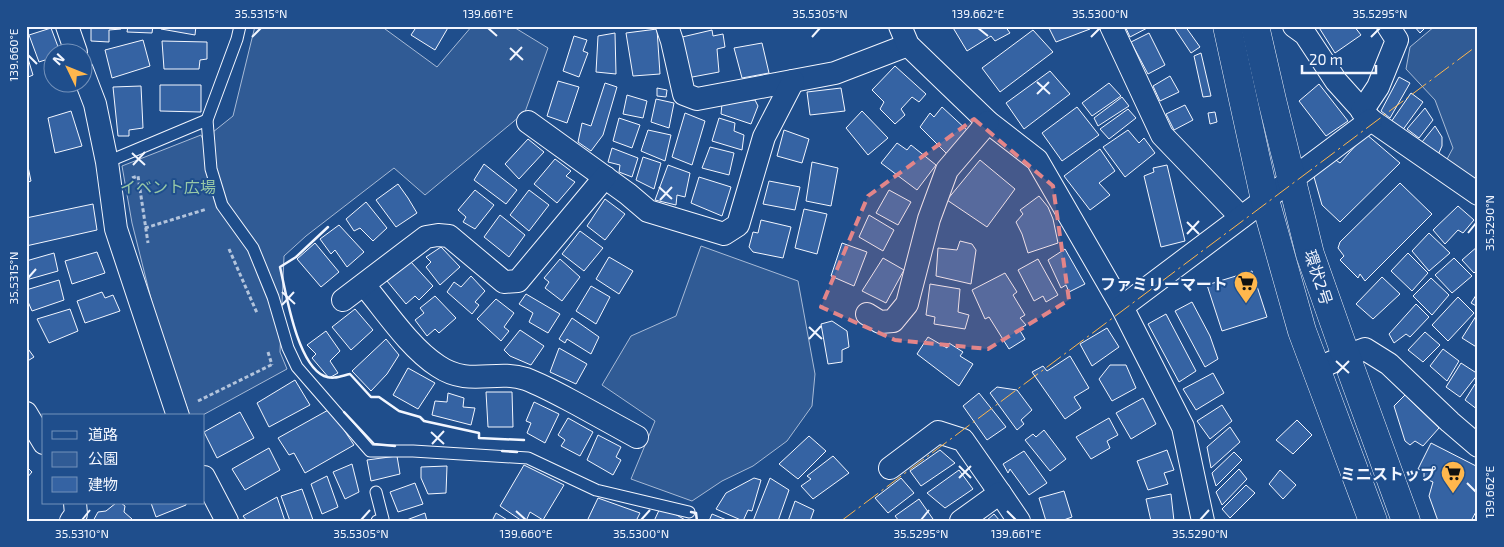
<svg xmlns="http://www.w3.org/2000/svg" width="1504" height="547" font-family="'Exo 2','Noto Sans JP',sans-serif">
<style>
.green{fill:#305b95;stroke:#a8bbd7}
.building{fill:#3563a3;stroke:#f2f6ff}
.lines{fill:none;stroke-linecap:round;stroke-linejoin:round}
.service-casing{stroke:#f2f6ff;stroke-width:13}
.minor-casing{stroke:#f2f6ff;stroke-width:24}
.primary-casing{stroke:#f2f6ff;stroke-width:29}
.path{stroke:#b3c4dc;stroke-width:3;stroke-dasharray:4 2.5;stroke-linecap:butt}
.service{stroke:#1f4e8c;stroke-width:11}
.minor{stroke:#1f4e8c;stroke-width:22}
.primary{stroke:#1f4e8c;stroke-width:28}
.wall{stroke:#f2f6ff;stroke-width:2.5}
.power{stroke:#ffb74d;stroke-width:1;stroke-dasharray:18 4 2.5 4;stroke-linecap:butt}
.marked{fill:#e38589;fill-opacity:0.2;stroke:#e38589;stroke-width:4;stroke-dasharray:10 6;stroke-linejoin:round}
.ticks{fill:none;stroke:#f2f6ff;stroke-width:2}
.labels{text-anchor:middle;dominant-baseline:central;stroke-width:4;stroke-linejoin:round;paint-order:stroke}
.park-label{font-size:16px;fill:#97c8a6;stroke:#1f4e8c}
.street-label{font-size:16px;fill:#f2f6ff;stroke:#1f4e8c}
.poi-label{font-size:16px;font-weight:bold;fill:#f2f6ff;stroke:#1f4e8c;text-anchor:end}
.neatline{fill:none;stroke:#f2f6ff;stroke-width:2}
.ticks-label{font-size:12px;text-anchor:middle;fill:#f2f6ff}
</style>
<rect width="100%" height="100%" fill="#1f4e8c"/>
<g class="green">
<polygon points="255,26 381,26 437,67 472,26 512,26 548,48 525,112 425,195 394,168 306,236 284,256 280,352 287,369 201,416 190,416 156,319 132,223 122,166 201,135 203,140 233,116"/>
<polygon points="1435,26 1478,26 1478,182 1446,161 1453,148 1435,100 1406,69 1410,47"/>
<polygon points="701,246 798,281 815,374 812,406 787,441 753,466 722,481 692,501 631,479 655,421 602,385 631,336 676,316"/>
</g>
<g class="building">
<polygon points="91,26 121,26 121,29 109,30 109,42 91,41"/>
<polygon points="128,26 153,26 152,33 127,32"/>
<polygon points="162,26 196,26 195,35 161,29"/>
<polygon points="417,26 449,26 435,50 411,35"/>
<polygon points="525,26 552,26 552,27 525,28"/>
<polygon points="952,26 1005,26 1010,33 995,41 991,36 967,51"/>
<polygon points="1048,26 1089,26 1090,29 1056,42"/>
<polygon points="1125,26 1151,26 1130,37"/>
<polygon points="1173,26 1185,26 1200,47 1191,53"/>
<polygon points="1318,26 1354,26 1361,35 1335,53"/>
<polygon points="1414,26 1427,26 1420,33"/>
<polygon points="51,28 60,52 52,52 52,75 51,76 45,60 39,62 29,35"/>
<polygon points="657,29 660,74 633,76 626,33"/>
<polygon points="712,30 713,36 723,34 725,47 717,49 719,72 687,78 678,38"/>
<polygon points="1033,30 1053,52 1000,92 982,68"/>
<polygon points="615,33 616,74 596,72 598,36"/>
<polygon points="1149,33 1165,65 1148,74 1131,42"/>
<polygon points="574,36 587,40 583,51 588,53 579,77 563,71"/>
<polygon points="143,40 150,66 112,78 105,50"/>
<polygon points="162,41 207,42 207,59 200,60 199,69 164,69"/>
<polygon points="762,43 769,73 742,78 734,48"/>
<polygon points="26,52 33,75 26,78"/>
<polygon points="1201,53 1211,96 1203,97 1194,56"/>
<polygon points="895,66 926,94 919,102 912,97 901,109 905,115 895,124 880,109 884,102 872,90"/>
<polygon points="1050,71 1070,94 1024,129 1006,103"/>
<polygon points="1170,76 1179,92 1160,101 1153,86"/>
<polygon points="1399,77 1410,83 1390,118 1381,111"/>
<polygon points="558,81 579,87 567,123 547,116"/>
<polygon points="605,83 617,87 603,135 591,151 578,142 582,123 591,126"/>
<polygon points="1109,83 1121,96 1092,116 1082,103"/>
<polygon points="1319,84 1348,121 1326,136 1299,101"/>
<polygon points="160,85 201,85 201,112 160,111"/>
<polygon points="141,86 143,128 129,130 129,136 118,136 113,87"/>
<polygon points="657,88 667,90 666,97 657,96"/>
<polygon points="841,88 845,111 810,115 807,92"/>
<polygon points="1411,93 1423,102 1402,131 1391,122"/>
<polygon points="627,95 647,101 643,118 623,114"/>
<polygon points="1122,97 1129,106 1098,126 1094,118"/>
<polygon points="656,99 674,103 669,128 651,122"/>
<polygon points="755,100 758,106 751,124 721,114 722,104"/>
<polygon points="1185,105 1193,120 1174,130 1166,114"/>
<polygon points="942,107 968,131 947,154 920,127 930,113 934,117"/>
<polygon points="1077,107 1099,135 1062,161 1042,133"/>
<polygon points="1425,108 1433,120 1419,138 1407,129"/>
<polygon points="1128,109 1136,118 1109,139 1100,129"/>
<polygon points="71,111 82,146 55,153 48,118"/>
<polygon points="862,111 888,138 868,155 846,128"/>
<polygon points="1215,112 1217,122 1210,124 1208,113"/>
<polygon points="685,113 705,121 692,165 672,157"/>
<polygon points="619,118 640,125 632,148 613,141"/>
<polygon points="719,118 735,123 734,131 744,135 742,150 712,141"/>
<polygon points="1435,126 1442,137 1442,146 1438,155 1422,142"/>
<polygon points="648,130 671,135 665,161 641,151"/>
<polygon points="784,130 809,139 802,163 777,156"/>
<polygon points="1128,130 1139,143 1144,138 1155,153 1125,177 1103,147"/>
<polygon points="1366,134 1400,163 1340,222 1322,205 1314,177 1333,158 1340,163"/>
<polygon points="528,139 544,152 519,179 505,164"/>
<polygon points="897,143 907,150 911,145 936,165 917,190 881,163"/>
<polygon points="710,147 734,153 729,175 702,168"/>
<polygon points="612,148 638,158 632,177 619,172 620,165 608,162"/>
<polygon points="1100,149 1115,171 1099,183 1110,195 1090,210 1064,176"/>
<polygon points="26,157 31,181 26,183"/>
<polygon points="643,157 661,163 654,189 636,180"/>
<polygon points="555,159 571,171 566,176 575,182 557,203 534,184"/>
<polygon points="980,160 1015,189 987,227 947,200"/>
<polygon points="812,162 838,168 831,206 806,201"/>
<polygon points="484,164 517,190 506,204 474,180"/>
<polygon points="668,165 690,173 685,197 677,195 676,205 655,200"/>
<polygon points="1167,165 1185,241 1161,247 1144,176 1154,172 1153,168"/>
<polygon points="699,177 731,187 722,216 691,203"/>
<polygon points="769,181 800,187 795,210 763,204"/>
<polygon points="1400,183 1432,214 1365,281 1360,274 1358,278 1340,260 1344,256 1338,248 1340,242"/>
<polygon points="398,184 408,198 417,213 396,227 376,200"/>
<polygon points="475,190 494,205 475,229 463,222 466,217 458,210"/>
<polygon points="529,190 549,205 529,231 510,215"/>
<polygon points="889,190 911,202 898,225 876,213"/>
<polygon points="1039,196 1048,207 1053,219 1058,243 1028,253 1022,234 1016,222 1023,214 1020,210"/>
<polygon points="605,199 625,214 605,240 587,226"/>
<polygon points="366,202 387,228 373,241 360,228 354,231 346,219"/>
<polygon points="93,204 97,230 26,246 26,218"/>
<polygon points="1458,206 1474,220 1463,233 1458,230 1445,244 1433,230"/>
<polygon points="804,209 827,214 817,254 795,248"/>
<polygon points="500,215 525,235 509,257 484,237"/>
<polygon points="869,215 894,230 883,251 859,237"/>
<polygon points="761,220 791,227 783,258 753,252 749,247 753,232 758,233"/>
<polygon points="339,225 364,252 347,267 335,250 331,254 320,239"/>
<polygon points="580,231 603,248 584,271 562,254"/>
<polygon points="1429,233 1450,253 1429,271 1412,251"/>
<polygon points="960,241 972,244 976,250 971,284 936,276 938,248 957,250"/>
<polygon points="315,243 339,272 321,287 297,259"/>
<polygon points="842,243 867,252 854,286 831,276"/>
<polygon points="1478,246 1478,269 1474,273 1462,260"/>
<polygon points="441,247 460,267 440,285 426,267 431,262 426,257"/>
<polygon points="1065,249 1085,284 1069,292 1066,285 1061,288 1048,260"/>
<polygon points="97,252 105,273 72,284 65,261"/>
<polygon points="54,253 58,271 26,280 26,261"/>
<polygon points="1408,253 1428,273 1412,291 1391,271"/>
<polygon points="609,257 633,271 619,294 596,279"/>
<polygon points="883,258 904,270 886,303 862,291"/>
<polygon points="1454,258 1472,276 1452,293 1435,275"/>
<polygon points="560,259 580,277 562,301 545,288 549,282 544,278"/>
<polygon points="1038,259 1058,295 1046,302 1043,296 1034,301 1018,270"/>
<polygon points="411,262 433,286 419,300 415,296 406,304 387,281"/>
<polygon points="1252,271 1267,317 1222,331 1207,285"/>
<polygon points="1005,273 1017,292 1013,295 1025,315 1020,318 1026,325 1019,329 1025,339 1009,349 989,317 985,319 972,290"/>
<polygon points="471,276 485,291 475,302 479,305 472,314 447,292 454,282 461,287"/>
<polygon points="1382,277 1400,294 1373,319 1356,304"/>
<polygon points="1431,278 1449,295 1432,315 1413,296"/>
<polygon points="59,280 64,300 32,311 26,297 26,290"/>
<polygon points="930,284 960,289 958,312 969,315 965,329 934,324 935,317 926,315"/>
<polygon points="591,286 610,297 596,324 576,311"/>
<polygon points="102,292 105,298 113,295 120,311 85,323 77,301"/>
<polygon points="1478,292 1478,307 1471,303"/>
<polygon points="526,294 560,314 548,333 529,322 533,313 519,304"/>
<polygon points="435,296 456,318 439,333 435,329 427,336 415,320 424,313 420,308"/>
<polygon points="1458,297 1474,313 1448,341 1432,325"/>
<polygon points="496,299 514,313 504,327 509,331 501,341 477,319"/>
<polygon points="1192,302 1210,336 1218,359 1205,367 1175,311"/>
<polygon points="1416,304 1429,317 1410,337 1406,334 1394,343 1389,334"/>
<polygon points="70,309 78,331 49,343 37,319"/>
<polygon points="355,309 373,330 351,350 332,327"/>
<polygon points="1166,314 1196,371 1179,382 1148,324"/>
<polygon points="1476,316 1478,317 1478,348 1462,338"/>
<polygon points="572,318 599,337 591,354 567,339 565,343 559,339"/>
<polygon points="832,321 847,331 849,347 842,350 842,362 828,364 821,324"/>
<polygon points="1107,328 1119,347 1092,366 1080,344"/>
<polygon points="520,330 544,346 531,365 510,356 504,350"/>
<polygon points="326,331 340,351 330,361 338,373 329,378 312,358 316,354 307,345"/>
<polygon points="1425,332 1440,345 1423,362 1408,350"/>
<polygon points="928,337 947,348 949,343 963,352 960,356 973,364 959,386 917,354"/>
<polygon points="386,339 399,355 387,374 371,391 352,371"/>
<polygon points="26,346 34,357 26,362"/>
<polygon points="559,348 587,364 576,384 550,372"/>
<polygon points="1443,349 1459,361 1447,381 1430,366"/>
<polygon points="1070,356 1089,388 1074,397 1081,408 1065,419 1032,372 1043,366 1047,371"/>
<polygon points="1461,363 1478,374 1460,397 1446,387"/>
<polygon points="1110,365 1126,365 1136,388 1112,401 1099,379"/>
<polygon points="408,368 435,383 418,409 393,395"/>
<polygon points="1213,373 1224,393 1196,410 1183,389"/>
<polygon points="295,380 310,405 269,427 257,403"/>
<polygon points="1475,384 1478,387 1478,410 1465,400"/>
<polygon points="997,387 1017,390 1032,410 1021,420 1024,424 1017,430 990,393"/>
<polygon points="486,392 512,392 513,427 488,427"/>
<polygon points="448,393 464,398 463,407 475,408 471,425 432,415 435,401 447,402"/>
<polygon points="979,393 1006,427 987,440 963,406"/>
<polygon points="1405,395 1439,428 1423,446 1415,441 1410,445 1405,441 1394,406"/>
<polygon points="1143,398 1156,424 1131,439 1116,413"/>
<polygon points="534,402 559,414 545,443 527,433 531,423 526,421"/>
<polygon points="1222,405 1232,421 1210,439 1197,421"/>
<polygon points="330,409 354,445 305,473 294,453 289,455 278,438"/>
<polygon points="240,412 254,438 217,458 204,432"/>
<polygon points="568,418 593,432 580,456 561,446 565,440 558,435"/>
<polygon points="1109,418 1118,435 1107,441 1110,448 1091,459 1076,437"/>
<polygon points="1297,420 1312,435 1293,454 1276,440"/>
<polygon points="1230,427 1240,442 1211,468 1207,447"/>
<polygon points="1044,430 1066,459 1050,471 1025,440 1033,434 1036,437"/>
<polygon points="598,435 621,447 616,457 621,460 613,475 587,460"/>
<polygon points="809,436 826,451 798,479 779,464"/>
<polygon points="1431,443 1478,467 1478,508 1471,521 1438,521 1429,496 1433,482 1424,478 1424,472 1418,469"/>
<polygon points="269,448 280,470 245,490 232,469"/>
<polygon points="940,450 955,463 921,486 910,471"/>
<polygon points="1167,450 1174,470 1164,473 1168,484 1148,490 1137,461"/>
<polygon points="1024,451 1047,483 1029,495 1010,469 1008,473 1003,464"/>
<polygon points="1234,452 1242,460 1216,486 1212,473"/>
<polygon points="397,456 400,474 371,481 367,460"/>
<polygon points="833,456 849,473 813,499 801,486 811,479 807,476"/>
<polygon points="352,464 359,492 345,499 333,472"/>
<polygon points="524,465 564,485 543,520 530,512 526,521 522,521 500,506"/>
<polygon points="26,466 32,472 26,479"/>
<polygon points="447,466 446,493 428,494 421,478 421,467"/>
<polygon points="1239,469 1247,479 1222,505 1216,492"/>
<polygon points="959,470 973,489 945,508 927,493"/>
<polygon points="1280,470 1296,485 1283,499 1269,484"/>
<polygon points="327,476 338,507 322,514 311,484"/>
<polygon points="754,478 761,480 752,511 748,510 743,521 716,509 726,493"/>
<polygon points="770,478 789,490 778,521 753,521"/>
<polygon points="901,478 914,493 888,513 875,498"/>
<polygon points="415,483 423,504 398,512 390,492"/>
<polygon points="1246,485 1255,493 1230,518 1222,509"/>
<polygon points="302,489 313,520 290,521 281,496"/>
<polygon points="1064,491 1072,517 1061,521 1046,521 1039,498"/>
<polygon points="1171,494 1174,521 1151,521 1146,499"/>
<polygon points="277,497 285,521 247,521 243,516"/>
<polygon points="598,498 640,513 636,521 591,521 588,519"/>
<polygon points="919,499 933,519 930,521 899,521 895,516"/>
<polygon points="795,501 814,510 810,521 788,521"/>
<polygon points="116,503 121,503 125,506 124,512 132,519 131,521 93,521 98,512 106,511"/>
<polygon points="151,503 186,503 186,505 156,517"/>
<polygon points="661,506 687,521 654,521"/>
<polygon points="425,513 427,521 404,521"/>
<polygon points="496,513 509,521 492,521"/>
<polygon points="712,514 729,521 709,521"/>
<polygon points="994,514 1000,521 986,521"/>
</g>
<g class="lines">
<defs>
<g id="service">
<polyline points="240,26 237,39 207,120 211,169 222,205 253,248 273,297 288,348 297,367 370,451 413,451 528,458 596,490 689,512"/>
<polyline points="107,162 207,120"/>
<polyline points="376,492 383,519 377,521"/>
</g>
<g id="minor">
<polyline points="67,26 76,52"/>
<polyline points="667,26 672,41 684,94 697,99 835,73 908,45"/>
<polyline points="900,26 908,45 988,122 1037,160 1122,307 1183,427 1203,521"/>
<polyline points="1111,26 1162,135 1241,217"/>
<polyline points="1294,26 1305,34 1336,81 1371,120 1478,194"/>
<polyline points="82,70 95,104 107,162 116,229 178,416"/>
<polyline points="1362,111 1378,87 1397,40 1388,26"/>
<polyline points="528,122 628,194 648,211 724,234 738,225 764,137 793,81"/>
<path d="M364,285C386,311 409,347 438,366C469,387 495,369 526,379C544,386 560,395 577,404C597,415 617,426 637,437"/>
<polyline points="343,300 426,237 438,235 449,236 504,282 518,281 605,177"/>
<polyline points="1122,307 1371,120"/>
<polyline points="867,314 880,322 893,321 907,304 929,219 947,170 988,122"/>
<polyline points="1316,369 1346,356 1365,349 1389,364 1450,422 1478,446"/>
<polyline points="26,413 44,443"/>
<polyline points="890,468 938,432 963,440 1000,493"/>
<polyline points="204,477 227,521"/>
<polyline points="71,521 76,514 75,503"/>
<polyline points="961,521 1000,493 1019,521"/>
</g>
<g id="primary">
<polyline points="1227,26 1265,200 1302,331 1373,521"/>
<polyline points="1255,26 1272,100 1310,254 1346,356 1406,521"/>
</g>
</defs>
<use href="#service" class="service-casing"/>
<use href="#minor" class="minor-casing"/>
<use href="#primary" class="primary-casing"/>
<g class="path">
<polyline points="132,178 138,176 148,243"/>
<polyline points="145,228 207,209"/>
<polyline points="229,249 257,313"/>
<polyline points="268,352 272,365"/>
<polyline points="198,401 273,364"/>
</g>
<use href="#service" class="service"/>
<use href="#minor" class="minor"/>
<use href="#primary" class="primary"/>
<g class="wall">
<path d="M328,227L296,257L280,267C286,293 297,364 324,376C333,380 341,376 350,374L371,397H379L399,411L420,417L424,421L479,433V438L524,440"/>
<polyline points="344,412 374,444 395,446"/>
<polyline points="502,451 517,452"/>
<polyline points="691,512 696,513 697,521"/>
</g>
<polyline class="power" points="841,521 1478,45"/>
</g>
<path class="marked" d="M974,119L1053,186L1069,300L988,349L895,340L821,307L868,196Z"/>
<path class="ticks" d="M488,28L497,36M978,28L988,36M252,37L261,28M812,37L820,28M1091,37L1100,28M1371,37L1380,28M510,48L523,60M28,55L37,64M510,60L522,47M1037,82L1050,94M1037,94L1049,82M132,153L145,165M133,165L145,152M659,187L672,199M660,200L672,187M1187,222L1199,234M1468,233L1476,223M1187,234L1199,221M28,278L36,269M282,292L295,304M282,305L294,292M809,327L822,339M809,339L821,326M1336,361L1349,373M1337,373L1349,361M431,432L444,444M432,444L444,431M959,466L971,478M959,478L971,466M1467,483L1476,492M516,511L526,520M1007,511L1016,520M82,520L90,510M361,520L370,510M641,520L650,510M921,520L929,510M1200,520L1209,510"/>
<defs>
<symbol id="supermarket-pin" viewBox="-11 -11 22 30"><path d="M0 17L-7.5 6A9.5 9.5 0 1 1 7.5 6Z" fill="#ffb74d" stroke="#1f4e8c"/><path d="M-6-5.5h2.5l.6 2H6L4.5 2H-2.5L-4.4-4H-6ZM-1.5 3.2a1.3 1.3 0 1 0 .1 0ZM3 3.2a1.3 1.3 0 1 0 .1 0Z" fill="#111"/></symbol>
</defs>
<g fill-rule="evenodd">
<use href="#supermarket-pin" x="1232" y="269" width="28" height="38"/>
<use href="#supermarket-pin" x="1439" y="459" width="28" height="38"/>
</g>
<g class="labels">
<g class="park-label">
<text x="168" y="186">イベント広場</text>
</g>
<g class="street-label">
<text transform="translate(1319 277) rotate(72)">環状2号</text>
</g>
<g class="poi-label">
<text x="1228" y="283">ファミリーマート</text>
<text x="1436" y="473">ミニストップ</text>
</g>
</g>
<rect width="1504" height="547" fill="none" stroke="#1f4e8c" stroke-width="55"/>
<rect x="42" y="414" width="162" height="90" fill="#1f4e8c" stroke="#7391ba"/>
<rect x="52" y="431" width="25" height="8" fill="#1f4e8c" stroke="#7391ba"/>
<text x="88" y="440" font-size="15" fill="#f2f6ff">道路</text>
<rect x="52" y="452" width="25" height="15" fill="#305b95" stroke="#7391ba"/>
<text x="88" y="464" font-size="15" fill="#f2f6ff">公園</text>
<rect x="52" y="477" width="25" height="15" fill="#3563a3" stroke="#7391ba"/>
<text x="88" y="490" font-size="15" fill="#f2f6ff">建物</text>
<g transform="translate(68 68) rotate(313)"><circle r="24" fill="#1f4e8c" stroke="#7391ba"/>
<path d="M0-4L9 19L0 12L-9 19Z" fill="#ffb74d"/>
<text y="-8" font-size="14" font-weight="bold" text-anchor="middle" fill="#f2f6ff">N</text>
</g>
<path d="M1302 65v8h74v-8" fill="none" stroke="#f2f6ff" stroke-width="2.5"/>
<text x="1309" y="65" font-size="15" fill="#f2f6ff" stroke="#1f4e8c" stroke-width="4" paint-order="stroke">20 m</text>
<rect x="28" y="28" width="1448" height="492" class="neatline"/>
<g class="ticks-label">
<text x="261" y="18">35.5315°N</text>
<text x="488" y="18">139.661°E</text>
<text x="820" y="18">35.5305°N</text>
<text x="978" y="18">139.662°E</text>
<text x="1100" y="18">35.5300°N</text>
<text x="1380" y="18">35.5295°N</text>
<text transform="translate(14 55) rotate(-90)" y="4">139.660°E</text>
<text transform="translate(1490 223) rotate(-90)" y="4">35.5290°N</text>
<text transform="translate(14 278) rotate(-90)" y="4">35.5315°N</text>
<text transform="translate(1490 492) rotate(-90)" y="4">139.662°E</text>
<text x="82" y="538">35.5310°N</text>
<text x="361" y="538">35.5305°N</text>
<text x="526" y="538">139.660°E</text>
<text x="641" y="538">35.5300°N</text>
<text x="921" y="538">35.5295°N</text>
<text x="1016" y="538">139.661°E</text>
<text x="1200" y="538">35.5290°N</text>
</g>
</svg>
